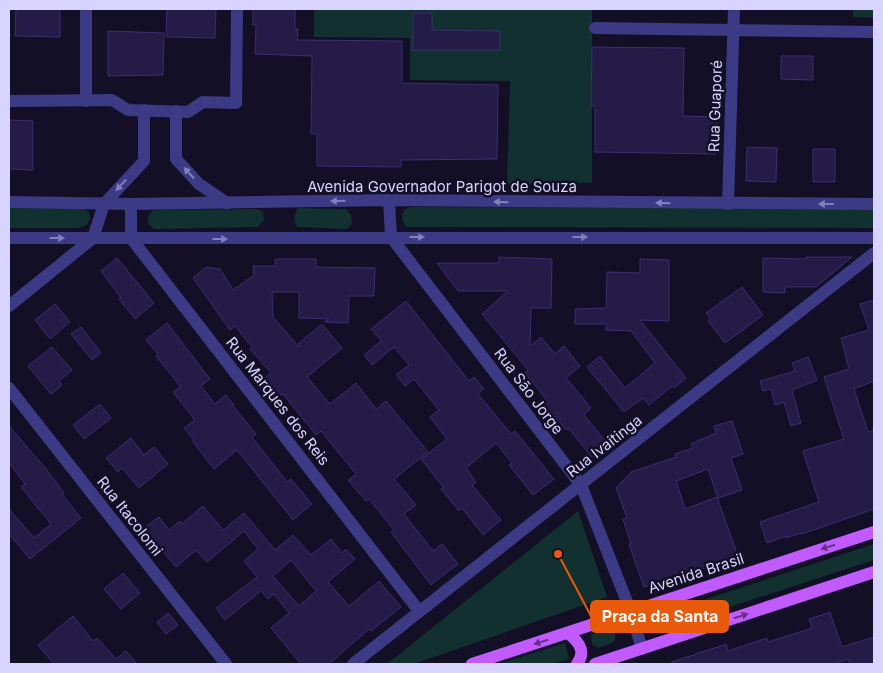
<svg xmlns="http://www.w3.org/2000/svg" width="883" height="673" font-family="Inter,sans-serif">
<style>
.green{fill:#12302f}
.building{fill:#241b47;stroke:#3b2d73;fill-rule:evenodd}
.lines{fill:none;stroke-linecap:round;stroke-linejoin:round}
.minor{stroke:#3d3a85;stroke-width:12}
.major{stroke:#c25bff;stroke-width:12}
.oneway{fill:#837fbc}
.oneway2{fill:#623188}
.labels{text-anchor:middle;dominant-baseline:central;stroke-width:5;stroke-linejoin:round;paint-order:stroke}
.street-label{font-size:15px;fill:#d9d4ff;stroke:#130f26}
.leader{fill:none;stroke:#e8590c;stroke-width:2}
.callout-dot{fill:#e8590c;stroke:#130f26;stroke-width:2}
.callout{fill:#e8590c;stroke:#e8590c;stroke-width:2}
.callout-label{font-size:16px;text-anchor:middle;font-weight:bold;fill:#fff}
</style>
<rect width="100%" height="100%" fill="#130f26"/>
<g class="green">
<polygon points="314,9 592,9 592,183 507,185 510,81 410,80 410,38 314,37"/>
<polygon points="853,9 874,9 874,18 853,17"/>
<path d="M410,207L874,208V228L406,227C402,221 401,217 404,210Z"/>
<polygon points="9,208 84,209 90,213 90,219 87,225 79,228 9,228"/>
<path d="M298,208L346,209L351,215L352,224L347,229L297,227C293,220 294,215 298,208Z"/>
<polygon points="257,209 263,212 264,220 258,227 154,229 148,223 148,216 153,210"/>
<polygon points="578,511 607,597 414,664 387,664"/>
<path d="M874,544V560L656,631C651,627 650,623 652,617Z"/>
<polygon points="607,629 612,629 615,631 615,640 612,643 598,648 592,644 591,635 595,633"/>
<polygon points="565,643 569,659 552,664 499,664"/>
</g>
<g class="building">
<polygon points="16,9 60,9 60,37 15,36"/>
<polygon points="167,9 216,9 215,38 166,37"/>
<polygon points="253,9 295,9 295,29 298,29 297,40 402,41 402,83 498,85 497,159 401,160 401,167 317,166 317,134 311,134 312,56 255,54 256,25 253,25"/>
<polygon points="413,13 432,13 432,30 500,31 500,50 413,50"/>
<polygon points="108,31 164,33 163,75 108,76"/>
<polygon points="592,47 684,48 683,116 717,117 716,154 595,152 595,106 591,106"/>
<polygon points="781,56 813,56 813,80 781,79"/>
<polygon points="9,120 33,121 33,170 9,169"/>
<polygon points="747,147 777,148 776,182 746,181"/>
<rect x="813" y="149" width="22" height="33"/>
<polygon points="499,257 552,259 551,308 531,308 530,346 541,337 555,354 564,346 580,366 566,378 591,408 584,415 608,444 592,457 568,428 566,430 550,411 548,413 540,404 546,399 525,373 528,370 482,314 508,291 458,291 437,263 499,263"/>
<polygon points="806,257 852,257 816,287 785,287 785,293 763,292 763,258 806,259"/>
<polygon points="117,258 154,303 135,319 119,299 121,298 101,271"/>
<polygon points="275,259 316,259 316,267 375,268 374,296 349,296 348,323 324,322 329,319 299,318 299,292 272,292 273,317 299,347 299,343 322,324 342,348 307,377 330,404 356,383 376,409 386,401 428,452 394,479 416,505 404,514 433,551 442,544 458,564 431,585 391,532 394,530 369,499 366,501 348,480 356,474 321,431 316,435 283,394 281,395 265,378 271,373 250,349 252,347 235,326 230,330 193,278 206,267 220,269 233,290 254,275 253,266 275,266"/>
<polygon points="640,259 669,260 669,321 640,320 686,378 674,388 672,386 649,405 643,398 624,412 587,367 600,356 625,388 655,363 631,331 606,330 606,324 575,324 575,309 606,308 607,272 640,273"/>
<polygon points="742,287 763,315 725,343 708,321 710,318 706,313"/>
<polygon points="874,300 874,381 854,389 868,432 874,430 874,509 802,534 801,533 786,538 786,536 767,543 760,522 819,502 803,451 844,439 824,377 849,369 841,338 869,330 860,304"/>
<polygon points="406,301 469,381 474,377 484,389 478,394 511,434 515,431 554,479 533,495 509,465 512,463 496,443 466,468 476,482 472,485 501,520 483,535 462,508 459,511 441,489 443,487 421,459 447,439 430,417 439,410 414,379 405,386 396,375 409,365 394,347 372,365 364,355 381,341 371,329"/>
<polygon points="55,304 70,322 50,339 35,320"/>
<polygon points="167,323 210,379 201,386 215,404 226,395 234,405 233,406 256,434 252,437 287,482 291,479 312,504 293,520 237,450 214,469 193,442 194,440 184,428 195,420 173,392 181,387 156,356 158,354 146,340"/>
<polygon points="81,327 101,353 92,360 71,334"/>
<polygon points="52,347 72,370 59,381 62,385 51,394 28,366"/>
<polygon points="808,357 817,380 792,390 801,423 791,426 784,402 775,405 771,389 763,391 760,381 795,371 792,363"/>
<polygon points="100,404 111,418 84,439 73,425"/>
<polygon points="732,421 743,454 731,458 742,490 718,498 708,469 676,481 685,509 717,497 738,556 705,568 644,587 629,544 631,544 623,519 627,518 616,488 631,472 676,457 675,454 693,448 691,444 716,433 714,426"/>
<polygon points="9,426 46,469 64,493 62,494 81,518 30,559 9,534 9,509 34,538 51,524 21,487 25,484 9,463"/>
<polygon points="131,438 144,455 154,447 168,464 139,488 122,468 118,472 106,458"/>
<path d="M203,506L223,530L244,513L275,550L293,535L311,555L331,539L342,553L346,549L355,559L328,582L349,606L379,581L401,607L371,631L369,629L329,664H301L271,628L289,613L274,594L268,599L261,591L225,620L216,608L257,577L244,561L258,549L244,531L207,562L196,550L176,567L144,528L159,517L169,530L180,521L182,524ZM291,560L316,591L299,606L273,576Z"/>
<polygon points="123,573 140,593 121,609 104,589"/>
<polygon points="830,612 842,647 874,637 874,664 850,664 848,659 833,664 672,664 672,662 726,644 728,651 767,638 768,642 812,628 809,619"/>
<polygon points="168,613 178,625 166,634 157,622"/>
<polygon points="73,616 93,641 97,638 116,659 126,651 137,664 54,664 38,645"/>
</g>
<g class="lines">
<g class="minor">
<polyline points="595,28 874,32"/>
<polyline points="9,101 112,100 128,110 188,112 203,102 236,103 237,9"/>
<polyline points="86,101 86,9"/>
<polyline points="176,111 176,159 199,184 227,203"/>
<polyline points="389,200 391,237 581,485 631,612 642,649"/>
<polyline points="9,202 131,204 389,200 874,204"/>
<polyline points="131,204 131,238 419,611"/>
<polyline points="728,204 734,9"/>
<polyline points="9,238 874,238"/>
<polyline points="9,306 93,238 104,204 144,161 144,110"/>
<polyline points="9,388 226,664"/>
<polyline points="353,664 874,253"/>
</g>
<g class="major">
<path d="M568,633C578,641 587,651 577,664"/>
<polyline points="472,664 874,532"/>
<polyline points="595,664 874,572"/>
</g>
</g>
<defs><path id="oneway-solid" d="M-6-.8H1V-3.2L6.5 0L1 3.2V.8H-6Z" transform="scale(1.25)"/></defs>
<g class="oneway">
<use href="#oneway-solid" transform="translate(189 173) rotate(-133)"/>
<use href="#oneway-solid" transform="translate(121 185) rotate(133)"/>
<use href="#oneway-solid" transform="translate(338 201) rotate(179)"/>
<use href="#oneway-solid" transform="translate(501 202) rotate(-179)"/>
<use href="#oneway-solid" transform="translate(663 203) rotate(-179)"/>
<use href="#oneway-solid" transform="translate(826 204) rotate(-180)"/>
<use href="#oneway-solid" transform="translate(417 237)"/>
<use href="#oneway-solid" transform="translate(580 237)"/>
<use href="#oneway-solid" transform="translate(57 238)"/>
<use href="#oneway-solid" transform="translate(220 239)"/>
</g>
<g class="oneway2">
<use href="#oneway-solid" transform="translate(828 547) rotate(162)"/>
<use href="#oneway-solid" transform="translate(741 616) rotate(-18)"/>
<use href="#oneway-solid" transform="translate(541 642) rotate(162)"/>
</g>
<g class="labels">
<g class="street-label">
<text transform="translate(715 106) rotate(-88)">Rua Guaporé</text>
<text x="442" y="186">Avenida Governador Parigot de Souza</text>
<text transform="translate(529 391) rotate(53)">Rua São Jorge</text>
<text transform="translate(278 401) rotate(52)">Rua Marques dos Reis</text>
<text transform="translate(604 446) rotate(-38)">Rua Ivaitinga</text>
<text transform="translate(130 516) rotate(52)">Rua Itacolomi</text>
<text transform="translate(696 573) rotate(-18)">Avenida Brasil</text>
</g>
</g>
<path class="leader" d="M558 554L591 616"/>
<circle class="callout-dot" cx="558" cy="554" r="5"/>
<rect class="callout" x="591" y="601" width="137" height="31" rx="5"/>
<g class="callout-label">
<text x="660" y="622">Praça da Santa</text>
</g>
<rect width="883" height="673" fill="none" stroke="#d9d4ff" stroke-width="20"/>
</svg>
